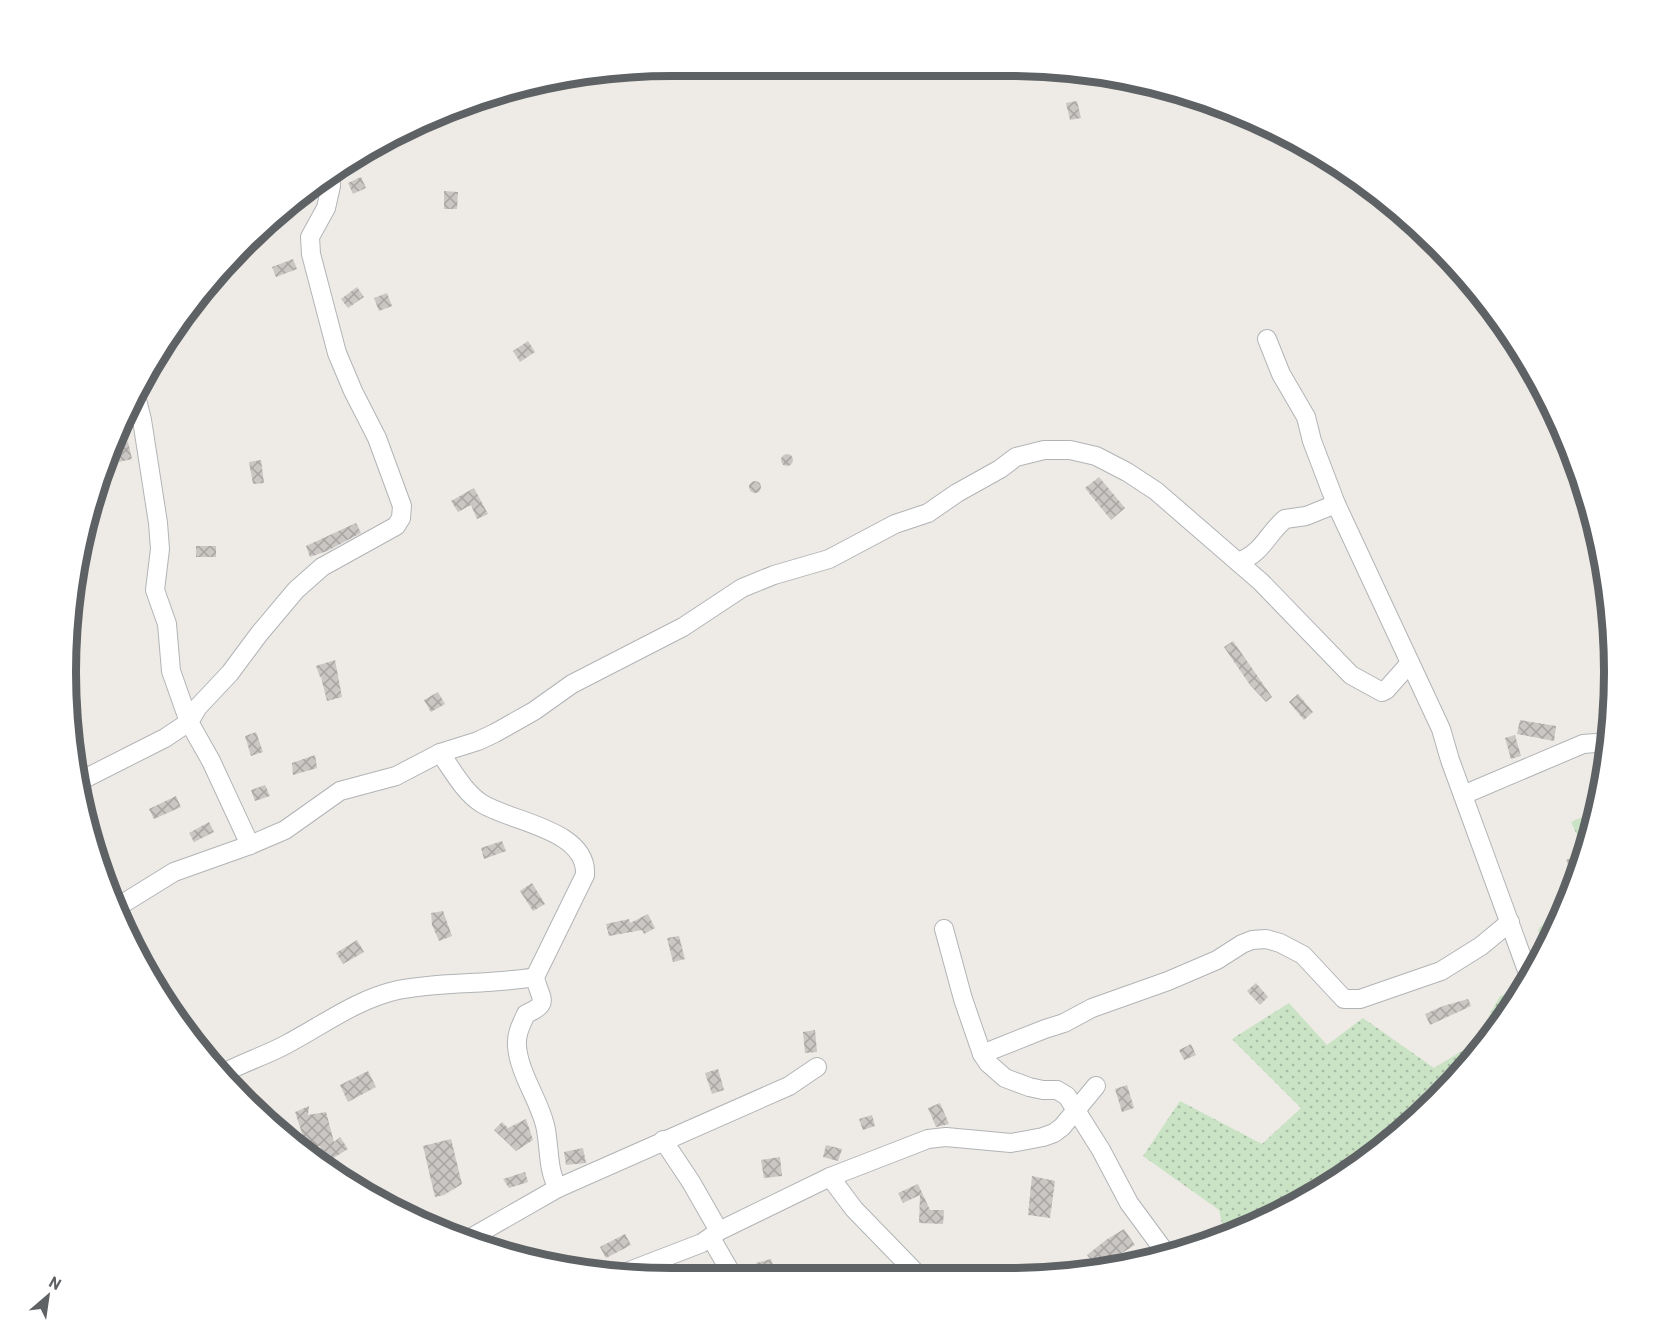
<svg xmlns="http://www.w3.org/2000/svg" width="1680" height="1344" font-family="Barlow,sans-serif">
<style>
.grass{fill:url(#grass-dots)}
.building{fill:url(#building-cross-hatch)}
.lines{fill:none;stroke-linecap:round;stroke-linejoin:round}
.street-casing{stroke:#b1b4b7;stroke-width:20}
.street{stroke:#fff;stroke-width:18}
.rim{fill:none;stroke:#5e6265;stroke-width:8}
</style>
<defs>
<pattern id="grass-dots" width="8" height="8" patternUnits="userSpaceOnUse" patternTransform="scale(1.5)"><rect width="8" height="8" fill="#cae3c5"/><path d="M2 2h.1M6 6h.1" fill="none" stroke="#a7bba4" stroke-width="1.8" stroke-linecap="round"/></pattern>
<pattern id="building-cross-hatch" width="8" height="8" patternUnits="userSpaceOnUse" patternTransform="scale(1.5)"><rect width="8" height="8" fill="#cac6c3"/><path d="M0 0l8 8M0 8l8-8" fill="none" stroke="#a7a4a2"/></pattern>
</defs>
<rect width="100%" height="100%" fill="#eeebe6"/>
<g class="grass">
<polygon points="1596,811 1593,829 1585,852 1571,822"/>
<polygon points="1571,889 1551,940 1546,949 1538,930"/>
<polygon points="1521,990 1489,1041 1407,1128 1311,1197 1224,1233 1219,1210 1143,1156 1180,1101 1262,1144 1301,1108 1232,1039 1289,1003 1327,1045 1363,1018 1434,1068 1473,1044 1500,996"/>
</g>
<g class="building">
<polygon points="1077,101 1081,118 1070,120 1066,103"/>
<polygon points="361,177 366,188 353,194 348,183"/>
<polygon points="444,191 458,192 457,209 444,209"/>
<polygon points="293,259 297,269 276,277 272,267"/>
<polygon points="357,287 364,297 348,308 341,299"/>
<polygon points="387,293 392,306 379,311 374,298"/>
<polygon points="528,341 535,352 520,362 513,351"/>
<polygon points="128,442 132,459 119,462 116,445"/>
<circle cx="787" cy="460" r="6"/>
<polygon points="261,460 264,483 253,484 249,462"/>
<polygon points="1099,477 1125,508 1111,520 1085,488"/>
<circle cx="755" cy="487" r="6"/>
<polygon points="474,488 488,514 477,519 471,505 458,512 451,501"/>
<polygon points="356,523 361,533 327,551 310,557 306,546"/>
<rect x="196" y="546" width="20" height="11"/>
<polygon points="1233,641 1272,697 1266,702 1250,685 1224,647"/>
<polygon points="335,660 342,697 327,701 321,677 320,677 316,666"/>
<polygon points="438,692 445,704 431,712 424,700"/>
<polygon points="1298,694 1313,712 1304,720 1289,702"/>
<polygon points="1520,720 1556,726 1554,741 1517,734"/>
<polygon points="256,732 263,752 251,756 245,736"/>
<polygon points="1515,735 1521,756 1511,759 1505,738"/>
<polygon points="315,755 317,768 293,775 292,763"/>
<polygon points="265,785 270,796 255,801 251,790"/>
<polygon points="176,796 181,807 154,819 149,809"/>
<polygon points="209,822 214,832 194,842 189,833"/>
<polygon points="502,841 506,851 484,859 481,848"/>
<polygon points="1585,852 1579,867 1574,880 1566,860"/>
<polygon points="532,883 545,904 533,911 520,891"/>
<polygon points="443,911 452,936 439,941 432,925 431,913"/>
<polygon points="648,914 655,928 644,934 642,930 609,936 606,924 629,919 630,923"/>
<polygon points="679,936 685,959 673,962 667,938"/>
<polygon points="357,940 364,952 343,964 336,953"/>
<polygon points="1256,983 1268,997 1260,1005 1247,991"/>
<polygon points="1468,999 1471,1006 1430,1025 1425,1014 1443,1006"/>
<polygon points="815,1030 817,1052 805,1053 803,1032"/>
<polygon points="1191,1044 1196,1055 1184,1060 1179,1050"/>
<polygon points="718,1069 724,1090 712,1094 705,1073"/>
<polygon points="368,1071 376,1087 348,1102 340,1085"/>
<polygon points="1127,1085 1134,1108 1122,1112 1115,1089"/>
<polygon points="940,1103 949,1124 936,1127 928,1108"/>
<polygon points="309,1106 308,1115 326,1112 334,1142 340,1137 348,1149 327,1162 320,1146 307,1148 295,1112"/>
<polygon points="872,1115 875,1126 863,1130 859,1119"/>
<polygon points="526,1119 533,1140 516,1151 494,1130 502,1122 508,1128"/>
<polygon points="451,1139 462,1184 444,1195 435,1197 423,1146"/>
<polygon points="826,1145 842,1149 838,1161 823,1157"/>
<polygon points="583,1148 586,1163 566,1165 564,1152"/>
<polygon points="780,1157 782,1176 764,1178 761,1160"/>
<polygon points="525,1172 528,1182 509,1188 503,1179"/>
<polygon points="1032,1176 1055,1181 1050,1218 1028,1215"/>
<polygon points="918,1184 930,1210 944,1210 943,1224 919,1223 920,1195 903,1203 898,1193"/>
<polygon points="1124,1229 1135,1245 1107,1262 1111,1266 1098,1268 1087,1255 1106,1240"/>
<polygon points="625,1234 631,1245 606,1258 600,1247"/>
<polygon points="771,1259 775,1270 759,1274 756,1263"/>
</g>
<g class="lines">
<defs>
<g id="street">
<polyline points="1267,339 1281,374 1306,417 1312,441 1336,504 1441,729 1450,760 1529,976"/>
<polyline points="136,396 142,420 158,523 160,549 155,590 167,624 171,671 189,722 211,761 250,845"/>
<path d="M1238,562C1263,553 1267,534 1285,519L1306,516L1336,504"/>
<path d="M440,753C452,769 463,791 481,803C510,822 588,829 585,875L535,977C539,998 552,1003 526,1014C521,1025 516,1034 517,1046C519,1073 538,1098 545,1125C550,1146 547,1170 558,1188"/>
<polyline points="80,781 165,738 189,722 198,707 230,673 259,634 296,590 322,567 396,526 401,518 402,506 377,438 353,391 337,353 311,254 310,237 326,208 331,186 330,177"/>
<polyline points="1463,795 1583,744 1608,742"/>
<polyline points="119,906 174,872 250,845 285,830 340,791 396,776 440,753 478,741 495,733 534,711 572,684 683,627 742,588 774,575 829,559 895,524 928,513 957,493 1000,469 1016,457 1044,450 1070,450 1096,456 1127,472 1156,491 1261,582 1351,675 1382,692 1386,690 1410,663"/>
<polyline points="944,929 963,999 982,1054 988,1063 1005,1078 1029,1087 1043,1090 1057,1090 1067,1096 1101,1150 1129,1203 1168,1256"/>
<polyline points="982,1054 1045,1029 1064,1023 1092,1008 1168,981 1217,960 1242,944 1252,940 1266,939 1280,943 1303,955 1344,999 1360,999 1441,971 1481,946 1510,922"/>
<path d="M220,1075C241,1063 265,1056 287,1044C323,1025 357,999 398,990C444,981 490,985 535,977"/>
<polyline points="663,1140 691,1182 719,1231"/>
<polyline points="830,1177 854,1209 920,1277"/>
<polyline points="711,1238 734,1278"/>
<polyline points="467,1240 558,1188 789,1086 817,1067"/>
<polyline points="624,1273 702,1243 719,1231 830,1177 928,1139 946,1137 1011,1143 1043,1137 1054,1133 1062,1127 1096,1086"/>
</g>
</defs>
<use href="#street" class="street-casing"/>
<use href="#street" class="street"/>
</g>
<path d="M0 0H1680V1344H0ZM672 76H1008A596 596 0 0 1 1604 672V672A596 596 0 0 1 1008 1268H672A596 596 0 0 1 76 672V672A596 596 0 0 1 672 76Z" fill="#fff" fill-rule="evenodd"/>
<path class="rim" d="M672 76H1008A596 596 0 0 1 1604 672V672A596 596 0 0 1 1008 1268H672A596 596 0 0 1 76 672V672A596 596 0 0 1 672 76Z"/>
<g transform="translate(48 1296) rotate(29)" stroke="#ffffff" stroke-width="4.5" paint-order="stroke">
<path d="M0-4.5L10 22L0 15L-10 22Z" fill="#5e6265"/>
<text y="-9" font-size="16" font-weight="bold" text-anchor="middle" fill="#5e6265">N</text>
</g>
</svg>
